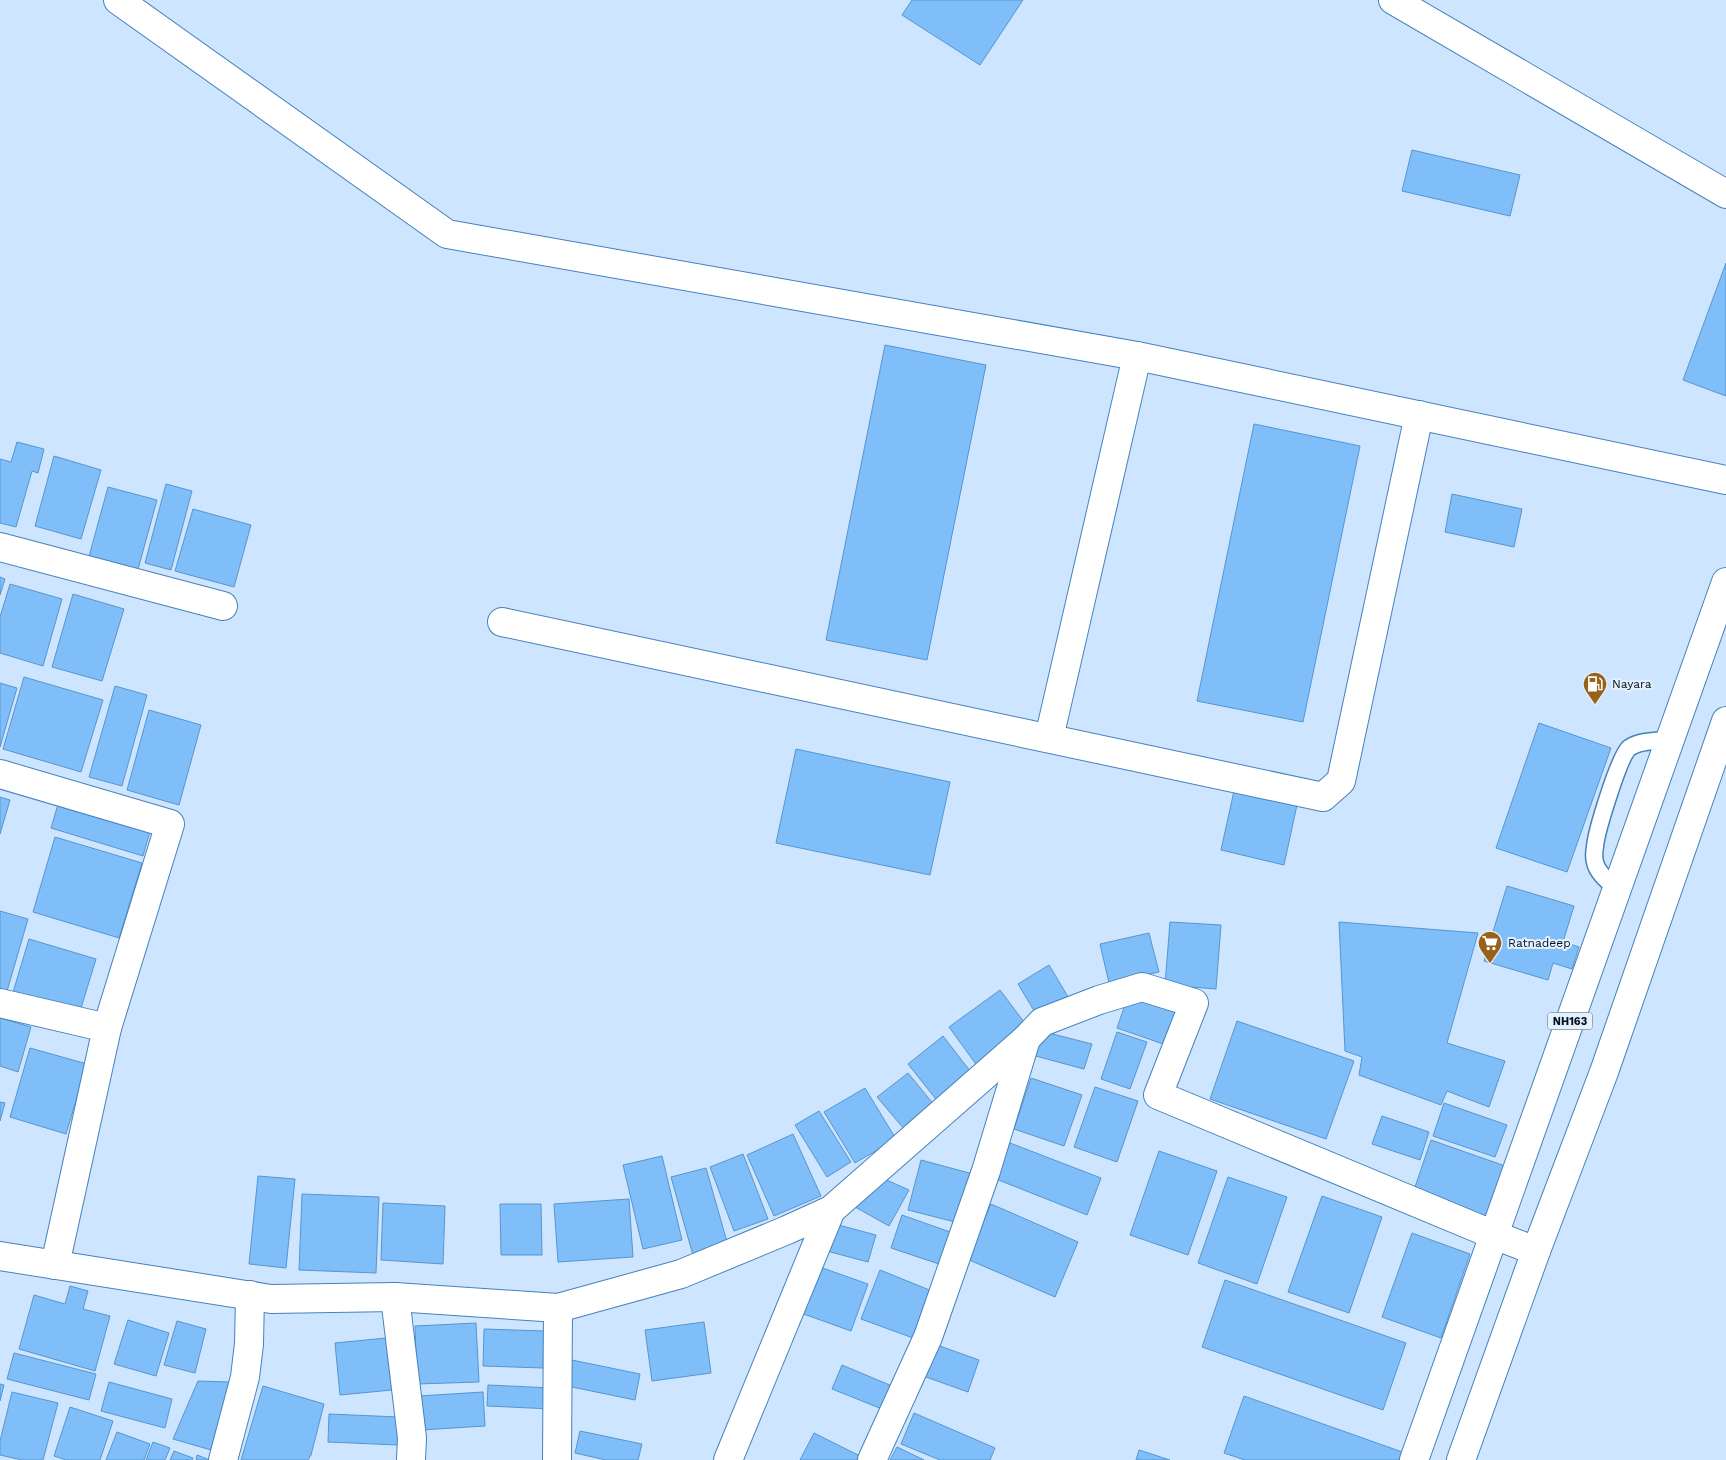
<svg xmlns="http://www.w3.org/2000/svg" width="1726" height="1460" font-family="'Work Sans',sans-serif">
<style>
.building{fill:#7fbef9;stroke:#5895ce}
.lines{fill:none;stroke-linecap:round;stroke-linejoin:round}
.lane-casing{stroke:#4582ba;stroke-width:19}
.street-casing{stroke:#4582ba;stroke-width:30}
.highway-casing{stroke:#4582ba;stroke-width:30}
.lane{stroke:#fff;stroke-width:16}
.street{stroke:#fff;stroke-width:28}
.highway{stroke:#fff;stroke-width:28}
.labels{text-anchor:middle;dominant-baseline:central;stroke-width:4;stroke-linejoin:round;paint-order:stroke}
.shield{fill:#e5f1fd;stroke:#455466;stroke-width:1}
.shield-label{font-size:11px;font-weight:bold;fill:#001025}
.poi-label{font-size:12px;fill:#001025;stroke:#e5f1fd;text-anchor:start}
</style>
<rect width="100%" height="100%" fill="#cde5fe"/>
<g class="building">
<polygon points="912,0 1023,0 980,65 902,15"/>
<polygon points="1412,150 1520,175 1510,216 1402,191"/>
<polygon points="1726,263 1726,396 1683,380"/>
<polygon points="885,345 986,365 927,660 826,640"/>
<polygon points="1254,424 1360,446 1303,722 1197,701"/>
<polygon points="17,442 44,449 38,473 32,471 16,527 0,523 0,459 11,462"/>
<polygon points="54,456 101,470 81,539 35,526"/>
<polygon points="166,484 192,491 171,570 145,563"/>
<polygon points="108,487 157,500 137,573 88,560"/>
<polygon points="1452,494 1522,509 1514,547 1445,532"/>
<polygon points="193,509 251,525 234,587 175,571"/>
<polygon points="0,577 5,579 0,595"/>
<polygon points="10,584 62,599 43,666 0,653 0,617"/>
<polygon points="73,594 124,609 102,681 52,667"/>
<polygon points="24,677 103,700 81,772 3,749"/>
<polygon points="0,683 17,688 0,747"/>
<polygon points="115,686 147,695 122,786 89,777"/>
<polygon points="149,710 201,725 179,805 127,790"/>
<polygon points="1539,723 1611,748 1567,872 1496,848"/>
<polygon points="796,749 950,782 930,875 776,843"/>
<polygon points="1234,791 1297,805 1284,865 1221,850"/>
<polygon points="61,794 153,821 143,856 51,828"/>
<polygon points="0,797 10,800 0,834"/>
<polygon points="55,837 142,863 119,938 33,912"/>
<polygon points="1507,886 1574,906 1563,942 1579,947 1572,969 1553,963 1548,980 1484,961"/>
<polygon points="0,911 28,919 5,998 0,997"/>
<polygon points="1170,922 1221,925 1216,989 1165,985"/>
<polygon points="1339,922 1478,933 1447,1043 1505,1061 1489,1107 1447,1091 1441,1105 1359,1075 1362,1057 1345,1051"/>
<polygon points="1149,933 1159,972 1109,983 1100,944"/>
<polygon points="29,939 96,959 78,1018 11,999"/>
<polygon points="1049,965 1070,1000 1039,1019 1018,984"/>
<polygon points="1000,990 1030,1030 978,1067 949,1027"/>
<polygon points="1128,996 1177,1013 1166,1045 1117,1028"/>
<polygon points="0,1018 31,1027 18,1072 0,1066"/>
<polygon points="1237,1021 1354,1061 1326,1139 1210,1099"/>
<polygon points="1041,1031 1092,1044 1084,1069 1032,1055"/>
<polygon points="1117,1032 1147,1042 1130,1089 1101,1079"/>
<polygon points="943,1036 974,1076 939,1103 908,1064"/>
<polygon points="30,1048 87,1064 66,1134 10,1117"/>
<polygon points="908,1073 935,1106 905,1130 877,1097"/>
<polygon points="1031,1078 1082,1095 1064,1146 1014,1129"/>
<polygon points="1095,1087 1138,1101 1117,1162 1074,1147"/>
<polygon points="865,1088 896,1139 855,1163 824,1112"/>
<polygon points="0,1102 5,1103 0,1121"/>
<polygon points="1444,1103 1507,1125 1495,1157 1433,1136"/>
<polygon points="819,1111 851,1162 827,1177 795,1125"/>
<polygon points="1382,1116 1429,1132 1420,1160 1372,1144"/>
<polygon points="793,1134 821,1196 774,1216 747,1155"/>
<polygon points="1431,1140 1508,1167 1489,1219 1413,1193"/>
<polygon points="1010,1143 1101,1178 1087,1215 996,1179"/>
<polygon points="1159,1151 1217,1171 1188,1255 1130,1235"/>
<polygon points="743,1154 768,1219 734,1231 710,1167"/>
<polygon points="662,1156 682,1240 643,1249 623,1165"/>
<polygon points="921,1160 973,1174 959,1223 908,1210"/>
<polygon points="706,1168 729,1249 694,1259 671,1177"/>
<polygon points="258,1176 295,1179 286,1268 249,1264"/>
<polygon points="1228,1177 1287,1197 1257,1284 1198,1263"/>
<polygon points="882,1178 909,1190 889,1226 848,1203"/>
<polygon points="302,1194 379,1197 376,1273 299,1270"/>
<polygon points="1322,1196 1382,1217 1349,1313 1288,1292"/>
<polygon points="629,1199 633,1257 558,1262 554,1204"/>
<polygon points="383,1203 445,1206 443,1264 381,1260"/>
<polygon points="500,1204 541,1204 542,1255 501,1255"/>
<polygon points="991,1204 1078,1242 1055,1297 967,1259"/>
<polygon points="902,1215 950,1232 939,1264 891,1248"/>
<polygon points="831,1223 876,1235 868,1262 823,1250"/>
<polygon points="1412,1233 1470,1254 1441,1338 1382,1317"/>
<polygon points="814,1265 868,1284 851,1331 798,1312"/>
<polygon points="880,1270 932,1291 913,1338 861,1319"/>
<polygon points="1225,1280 1406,1343 1383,1410 1202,1347"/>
<polygon points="70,1286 88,1291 83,1309 110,1316 95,1371 19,1349 34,1295 65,1304"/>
<polygon points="128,1320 169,1333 156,1376 114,1364"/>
<polygon points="177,1321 206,1329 195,1373 164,1365"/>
<polygon points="704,1322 711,1373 652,1381 645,1330"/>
<polygon points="476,1323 479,1382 417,1384 415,1326"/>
<polygon points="484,1329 544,1331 543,1368 483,1366"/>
<polygon points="386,1338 392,1390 340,1395 335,1343"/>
<polygon points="937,1345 979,1360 968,1392 926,1377"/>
<polygon points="14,1353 96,1374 89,1400 7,1379"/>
<polygon points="572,1360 640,1374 635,1400 567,1386"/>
<polygon points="842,1365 892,1386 882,1409 832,1389"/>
<polygon points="198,1381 230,1382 211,1450 173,1439"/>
<polygon points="109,1382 172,1399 165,1428 101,1411"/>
<polygon points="0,1384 4,1385 0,1401"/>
<polygon points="488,1385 553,1388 552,1409 487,1406"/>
<polygon points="263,1386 324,1404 311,1455 308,1460 241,1460"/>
<polygon points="12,1392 58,1403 43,1460 22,1460 0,1455 0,1441"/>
<polygon points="483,1392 485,1426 421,1430 419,1396"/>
<polygon points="1244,1396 1408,1454 1406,1460 1245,1460 1224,1453"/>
<polygon points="70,1407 113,1421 100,1460 66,1460 54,1456"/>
<polygon points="914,1413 995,1448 990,1460 940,1460 901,1444"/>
<polygon points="329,1414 399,1417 398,1445 328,1442"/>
<polygon points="580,1431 642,1444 638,1460 606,1460 575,1453"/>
<polygon points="117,1432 150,1444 144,1460 106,1460"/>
<polygon points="814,1433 864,1458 863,1460 800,1460"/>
<polygon points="153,1442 170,1448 165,1460 146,1460"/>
<polygon points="897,1447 924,1460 890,1460"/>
<polygon points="1139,1450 1170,1460 1136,1460"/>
<polygon points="174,1451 193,1458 192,1460 170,1460"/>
<polygon points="197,1455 210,1460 196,1460"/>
</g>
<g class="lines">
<defs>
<path id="lane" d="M1617,889C1609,882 1597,873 1595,862C1594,858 1594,852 1595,847C1596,832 1619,757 1629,748C1639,740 1658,741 1670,740"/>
<g id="street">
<polyline points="118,0 447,234 1137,356 1726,480"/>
<polyline points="1393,0 1726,194"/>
<polyline points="0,547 223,606"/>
<polyline points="502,622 1323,797 1341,781 1419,415"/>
<polyline points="1049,738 1137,356"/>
<polyline points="0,774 170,824 107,1028 55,1265"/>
<polyline points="0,1003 107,1028"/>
<polyline points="1026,1039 1042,1022 1099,1000 1142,987 1194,1003 1158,1095 1494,1235 1536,1251"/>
<polyline points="0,1256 271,1299 395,1297 558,1308 681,1274 787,1230 831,1210 1026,1039 986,1171 928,1337 872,1460"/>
<polyline points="395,1297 412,1438 411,1460"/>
<polyline points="223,1460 245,1377 249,1344 250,1295"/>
<polyline points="557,1460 558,1308"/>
<polyline points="728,1460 831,1210"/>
</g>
<g id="highway">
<polyline points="1414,1460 1726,582"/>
<polyline points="1461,1460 1536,1251 1604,1072 1726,721"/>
</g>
</defs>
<use href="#lane" class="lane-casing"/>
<use href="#street" class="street-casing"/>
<use href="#highway" class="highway-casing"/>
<use href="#lane" class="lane"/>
<use href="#street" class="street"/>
<use href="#highway" class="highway"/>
</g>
<defs>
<symbol id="fuel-pin" viewBox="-11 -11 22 30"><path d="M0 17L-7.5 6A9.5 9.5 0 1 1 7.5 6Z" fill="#98621b" stroke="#e5f1fd"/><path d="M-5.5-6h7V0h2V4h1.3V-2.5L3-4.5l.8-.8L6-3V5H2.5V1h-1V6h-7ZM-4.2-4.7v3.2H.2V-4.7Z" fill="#fff"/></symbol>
<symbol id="supermarket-pin" viewBox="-11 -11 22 30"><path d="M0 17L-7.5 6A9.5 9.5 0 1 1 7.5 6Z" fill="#98621b" stroke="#e5f1fd"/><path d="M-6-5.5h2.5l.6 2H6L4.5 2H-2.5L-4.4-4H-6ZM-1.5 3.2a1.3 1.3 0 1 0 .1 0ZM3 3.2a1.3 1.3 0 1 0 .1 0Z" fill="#fff"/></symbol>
</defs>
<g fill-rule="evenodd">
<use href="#fuel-pin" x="1581" y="670" width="28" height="38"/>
<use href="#supermarket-pin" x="1476" y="929" width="28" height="38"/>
</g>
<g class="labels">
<rect class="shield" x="1547.5" y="1012.5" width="45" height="17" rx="4"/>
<g class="shield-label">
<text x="1570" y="1021">NH163</text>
</g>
<g class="poi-label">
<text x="1612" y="684">Nayara</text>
<text x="1508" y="943">Ratnadeep</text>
</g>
</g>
</svg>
